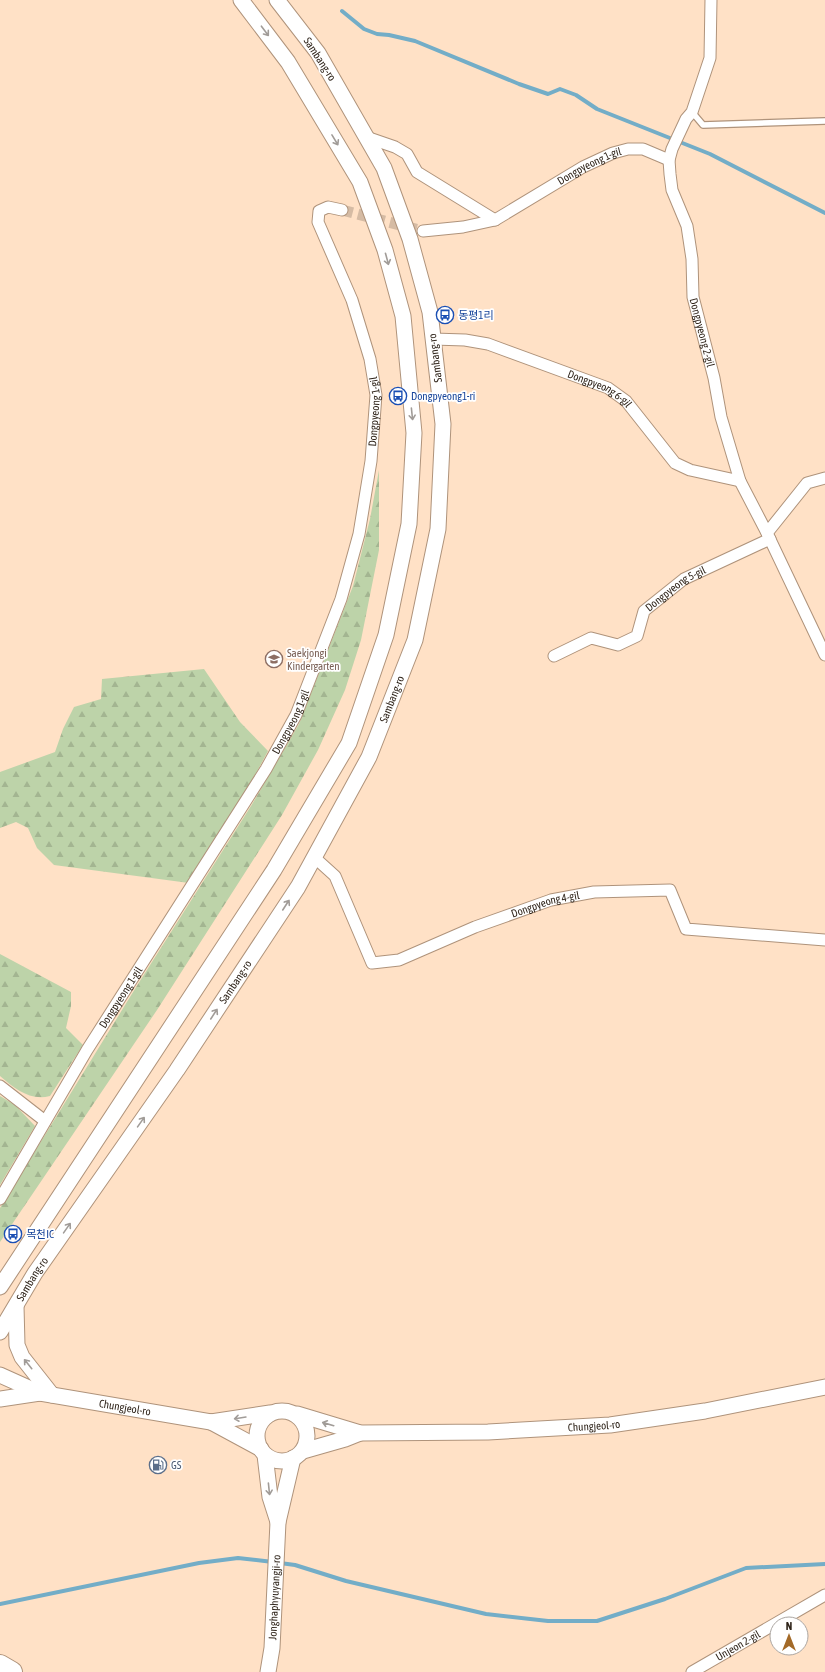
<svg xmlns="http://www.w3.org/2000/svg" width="825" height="1672" font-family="'Asap Condensed','Noto Sans KR',sans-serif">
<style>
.forest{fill:url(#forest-firs)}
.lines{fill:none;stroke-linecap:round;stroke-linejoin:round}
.stream{stroke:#73adc7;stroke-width:4}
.street-tunnel{stroke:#d5bba4;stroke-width:11;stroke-dasharray:11 5.5;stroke-linecap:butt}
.lane-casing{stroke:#af937b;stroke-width:8}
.street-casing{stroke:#af937b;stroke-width:13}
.secondary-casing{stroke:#af937b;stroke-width:17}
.highway-casing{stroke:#af937b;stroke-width:22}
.lane{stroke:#fff;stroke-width:5.5}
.street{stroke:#fff;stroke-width:11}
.secondary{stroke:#fff;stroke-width:15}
.highway{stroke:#fff;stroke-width:20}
.oneway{stroke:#a19c98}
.labels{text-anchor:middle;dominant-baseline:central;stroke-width:3.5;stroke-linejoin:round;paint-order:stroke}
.street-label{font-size:11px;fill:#2f241a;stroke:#fff}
.transit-label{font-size:11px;fill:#164399;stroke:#fff;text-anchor:start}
.education-label{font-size:11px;fill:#785e54;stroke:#fff;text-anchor:start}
.service-label{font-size:11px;fill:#4e5e75;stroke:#fff;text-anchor:start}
</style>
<defs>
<pattern id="forest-firs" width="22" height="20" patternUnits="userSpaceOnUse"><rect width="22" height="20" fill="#bdd3a9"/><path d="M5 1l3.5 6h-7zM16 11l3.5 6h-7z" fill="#a3b591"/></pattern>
</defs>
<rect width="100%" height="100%" fill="#ffe1c6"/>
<g class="forest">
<polygon points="379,470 379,550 361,640 345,690 318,750 282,815 157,1010 0,1242 0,1208 138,984 251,806 299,724 353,586 370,519"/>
<polygon points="204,669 240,722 268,751 239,805 189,883 54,865 37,848 28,828 16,822 0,828 0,772 55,752 63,729 74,707 101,699 102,679"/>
<path d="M0,954L71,992V1006L66,1028L83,1045L50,1096C30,1101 15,1089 0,1076Z"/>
<polygon points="0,1096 15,1105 35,1126 0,1185"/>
</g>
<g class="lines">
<g class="stream">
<polyline points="342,11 364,29 377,34 389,35 415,41 519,84 548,94 560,89 576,95 597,109 710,154 825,213"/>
<polyline points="280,1563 295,1565 346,1581 486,1614 548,1621 597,1621 665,1599 746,1568 825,1564"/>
<polyline points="0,1604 199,1563 238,1558 273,1562"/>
</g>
<polyline class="street-tunnel" points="342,210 423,231"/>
<defs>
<polyline id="lane" points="692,112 703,125 825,121"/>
<g id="street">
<path id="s1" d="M711,0L710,58L692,112L686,119L672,149L669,160L670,174L672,190L687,226L692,259L693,297L714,378L721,417L740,481L767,533L825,655"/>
<polyline points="366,137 395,147 407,154 417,172 495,220"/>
<path id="s2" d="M423,231L463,227L495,220L583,167L613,153L628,149H643L669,160"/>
<path id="s3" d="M433,339L465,340L488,344L608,388L626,401L675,463L690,470L740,481"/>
<polyline points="767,533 807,483 825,478"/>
<path id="s4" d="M554,656L591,638L618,645L637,636L644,611L684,579L770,539"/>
<path id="s5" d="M314,857L335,876L372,963L399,960L475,927L551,900L594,892L670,890L686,929L825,940"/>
<polyline points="0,1086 45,1121"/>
<path id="s6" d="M0,1199L87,1050L266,769L296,715L341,599L359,534L371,461L376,395L370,359L352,300L318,222L319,211L328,207L342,210"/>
<path id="s7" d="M692,1672L825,1595"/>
</g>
<g id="secondary">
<polyline points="0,1287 274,870 349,743 386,635 409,524 414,433 403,316 385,250 360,182 288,62 241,0"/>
<polyline points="16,1306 17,1345 22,1357 52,1395"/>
<path id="s8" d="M0,1332L35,1273L177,1070L298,887L369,757L415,640L438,529L443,424L430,312L410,239L384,168L318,53L277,0"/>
<path id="s9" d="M0,1375L40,1393L211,1422L270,1413"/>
<polyline points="0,1399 40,1393"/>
<circle cx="282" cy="1436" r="25"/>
<path id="s10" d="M297,1414L360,1433L488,1432L610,1425L705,1411L825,1387"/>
<polyline points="211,1422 261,1449"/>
<polyline points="303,1451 345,1439 360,1433"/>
<polyline points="265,1455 270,1497 278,1522"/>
<path id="s11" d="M268,1672L272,1648L278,1522L293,1458"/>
</g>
<polyline id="highway" points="0,1665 12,1672"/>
</defs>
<use href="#lane" class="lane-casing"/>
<use href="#street" class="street-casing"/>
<use href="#secondary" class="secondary-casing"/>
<use href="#highway" class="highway-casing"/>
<use href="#lane" class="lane"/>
<use href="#street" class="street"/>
<use href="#secondary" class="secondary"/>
<use href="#highway" class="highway"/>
</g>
<defs><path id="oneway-shaft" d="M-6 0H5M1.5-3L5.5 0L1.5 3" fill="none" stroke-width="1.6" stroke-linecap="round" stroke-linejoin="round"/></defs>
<g class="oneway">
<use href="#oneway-shaft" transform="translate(265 31) rotate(53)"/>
<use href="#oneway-shaft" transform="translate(335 140) rotate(59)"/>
<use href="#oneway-shaft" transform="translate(387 259) rotate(75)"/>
<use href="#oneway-shaft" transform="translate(412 414) rotate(84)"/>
<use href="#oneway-shaft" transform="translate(286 905) rotate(-57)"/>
<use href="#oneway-shaft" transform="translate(214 1014) rotate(-57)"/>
<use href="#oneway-shaft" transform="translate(141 1122) rotate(-55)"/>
<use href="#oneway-shaft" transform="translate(67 1228) rotate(-55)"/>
<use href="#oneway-shaft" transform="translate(28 1364) rotate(-129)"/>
<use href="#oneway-shaft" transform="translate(240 1418) rotate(171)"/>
<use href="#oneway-shaft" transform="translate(328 1424) rotate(-164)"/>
<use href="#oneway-shaft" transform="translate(269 1489) rotate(84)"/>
</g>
<defs>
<symbol id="bus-ring" viewBox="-11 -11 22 22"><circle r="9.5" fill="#fff" stroke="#1a4fb4" stroke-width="1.5"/><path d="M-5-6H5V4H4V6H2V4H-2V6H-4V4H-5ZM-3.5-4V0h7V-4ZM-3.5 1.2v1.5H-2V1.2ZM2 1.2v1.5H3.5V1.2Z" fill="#1a4fb4"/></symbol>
<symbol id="school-ring" viewBox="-11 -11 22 22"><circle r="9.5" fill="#fff" stroke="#8d6e63" stroke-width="1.5"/><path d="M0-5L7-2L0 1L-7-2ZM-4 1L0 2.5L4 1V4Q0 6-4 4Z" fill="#8d6e63"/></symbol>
<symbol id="fuel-ring" viewBox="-11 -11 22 22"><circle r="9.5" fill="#fff" stroke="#5c6f8a" stroke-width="1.5"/><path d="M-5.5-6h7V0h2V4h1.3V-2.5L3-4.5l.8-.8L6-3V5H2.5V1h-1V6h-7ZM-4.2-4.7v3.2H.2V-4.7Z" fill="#5c6f8a"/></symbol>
</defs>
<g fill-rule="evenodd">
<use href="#bus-ring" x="435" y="305" width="20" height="20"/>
<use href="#bus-ring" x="388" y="386" width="20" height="20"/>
<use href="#school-ring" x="264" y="649" width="20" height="20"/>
<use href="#bus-ring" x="3" y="1224" width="20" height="20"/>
<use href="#fuel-ring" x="148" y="1455" width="20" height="20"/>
</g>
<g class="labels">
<g class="street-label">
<text transform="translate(320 59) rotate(57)">Sambang-ro</text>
<text stroke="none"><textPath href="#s2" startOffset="182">Dongpyeong 1-gil</textPath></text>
<text stroke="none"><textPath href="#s1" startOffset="346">Dongpyeong 2-gil</textPath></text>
<text transform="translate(435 358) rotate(-97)">Sambang-ro</text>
<text stroke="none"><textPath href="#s3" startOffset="176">Dongpyeong 6-gil</textPath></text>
<text stroke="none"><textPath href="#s6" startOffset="883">Dongpyeong 1-gil</textPath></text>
<text stroke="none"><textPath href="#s4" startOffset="155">Dongpyeong 5-gil</textPath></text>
<text stroke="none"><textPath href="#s8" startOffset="746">Sambang-ro</textPath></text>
<text stroke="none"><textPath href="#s6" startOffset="559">Dongpyeong 1-gil</textPath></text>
<text stroke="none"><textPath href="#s5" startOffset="307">Dongpyeong 4-gil</textPath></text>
<text stroke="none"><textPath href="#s8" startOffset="422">Sambang-ro</textPath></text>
<text stroke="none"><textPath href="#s6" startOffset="235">Dongpyeong 1-gil</textPath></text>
<text stroke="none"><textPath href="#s8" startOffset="62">Sambang-ro</textPath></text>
<text stroke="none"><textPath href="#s9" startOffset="130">Chungjeol-ro</textPath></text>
<text stroke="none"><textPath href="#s10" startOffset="300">Chungjeol-ro</textPath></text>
<text stroke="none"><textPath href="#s11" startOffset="75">Jonghaphyuyangji-ro</textPath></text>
<text stroke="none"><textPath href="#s7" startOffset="53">Unjeon 2-gil</textPath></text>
</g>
<g class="transit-label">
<text x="458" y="315">동평1리</text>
<text x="411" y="396">Dongpyeong1-ri</text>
<text x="26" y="1234">목천IC</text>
</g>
<g class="education-label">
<text x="287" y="653">Saekjongi<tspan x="287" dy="13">Kindergarten</tspan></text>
</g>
<g class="service-label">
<text x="171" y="1465">GS</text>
</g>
</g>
<g transform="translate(789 1636)"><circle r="19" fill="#ffffff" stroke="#aca7a3"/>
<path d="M0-3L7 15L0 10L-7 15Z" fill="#a36a28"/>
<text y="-6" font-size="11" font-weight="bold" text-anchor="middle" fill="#2f241a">N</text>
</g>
</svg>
